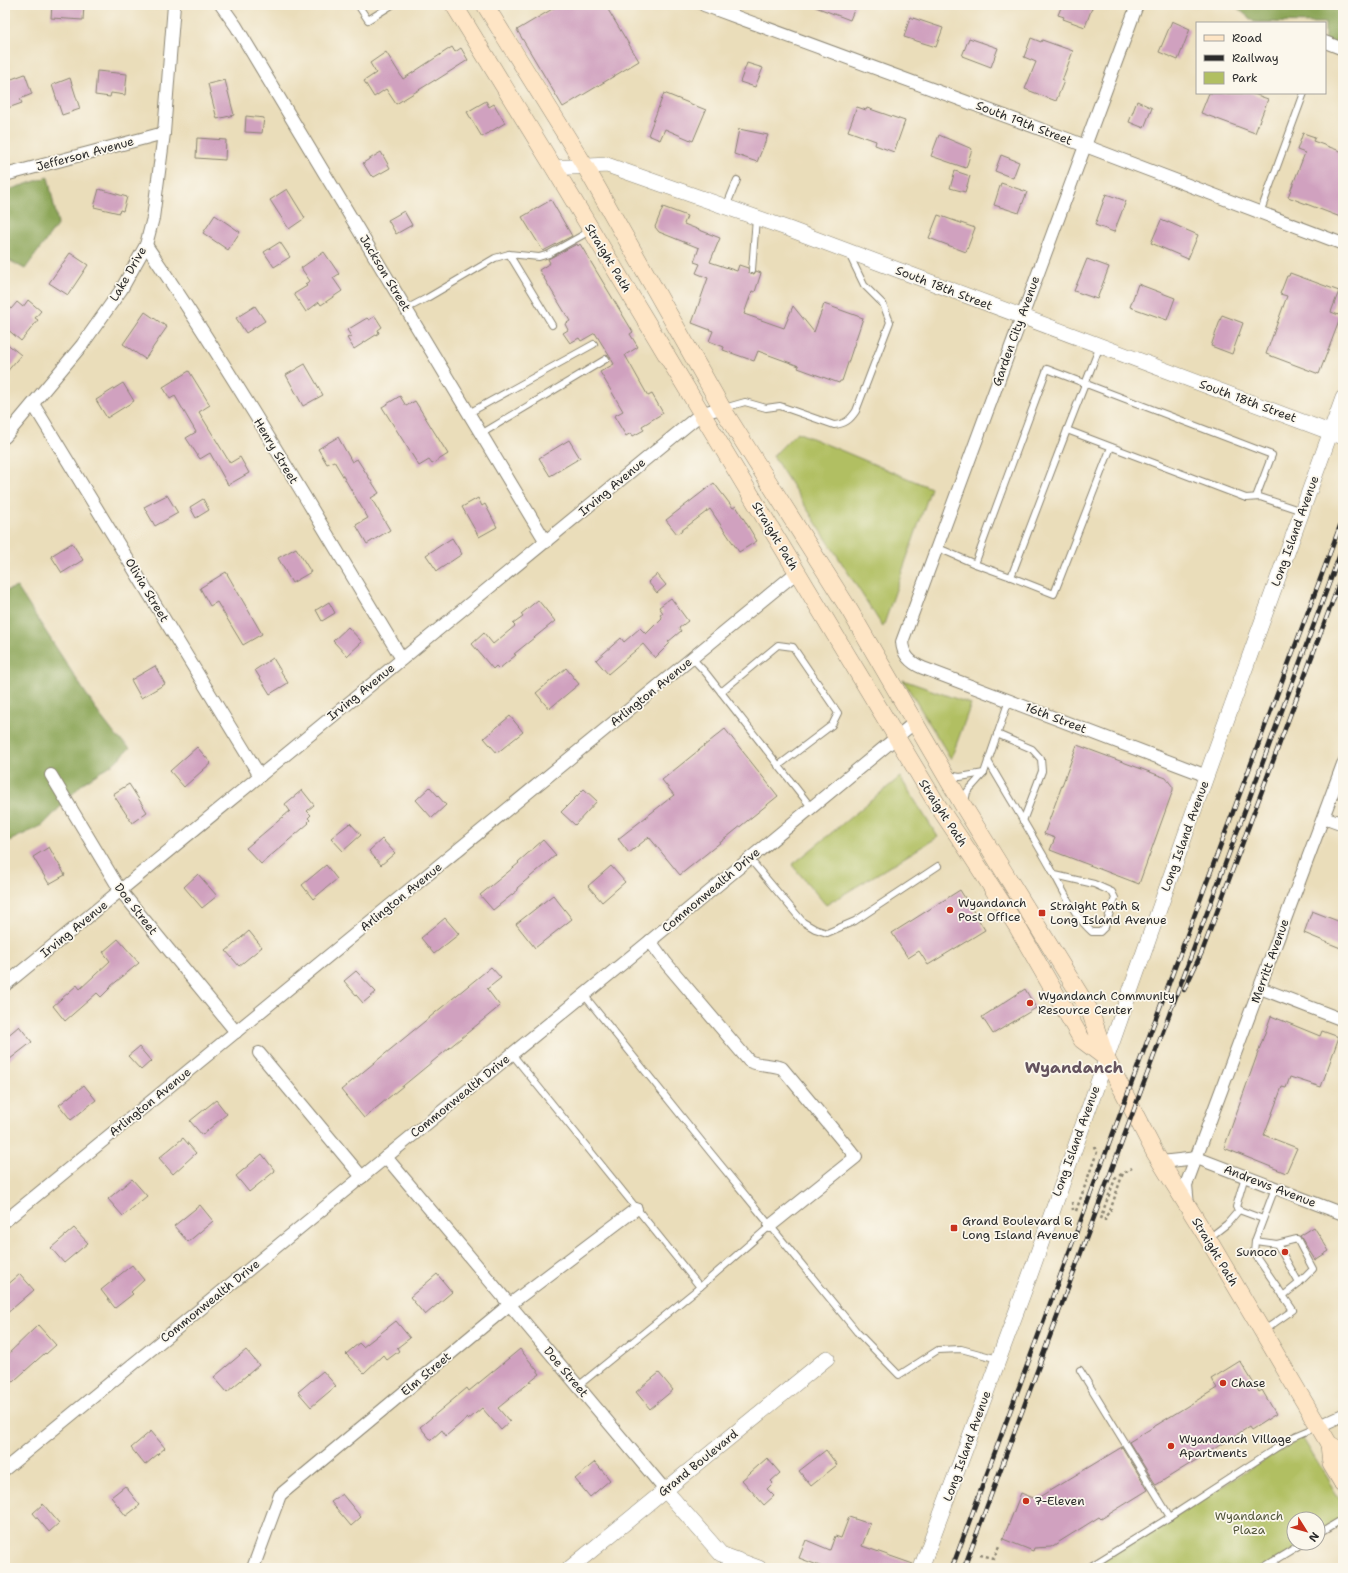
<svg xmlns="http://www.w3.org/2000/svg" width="1348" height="1573" font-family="'Shantell Sans',sans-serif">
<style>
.green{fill:#b1bf62;stroke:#6e7546}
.forest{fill:#8ca658;stroke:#5c6842}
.building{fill:#d0a1bf}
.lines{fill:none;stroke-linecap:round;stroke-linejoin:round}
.service-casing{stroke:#8a8472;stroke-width:8}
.minor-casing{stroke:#8a8472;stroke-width:14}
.tertiary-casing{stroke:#8a8472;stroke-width:16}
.secondary-casing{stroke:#8a8472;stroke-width:18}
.path{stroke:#8a8472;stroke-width:2.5;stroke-dasharray:3 3;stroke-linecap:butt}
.service{stroke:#fff;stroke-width:6}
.minor{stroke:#fff;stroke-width:12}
.tertiary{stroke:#fff;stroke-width:15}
.secondary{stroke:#fee5c5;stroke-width:17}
.rail-casing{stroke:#2b2b2b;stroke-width:4.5}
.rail{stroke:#fbf7ec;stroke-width:3;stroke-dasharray:9;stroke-linecap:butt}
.poi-dot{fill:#c8321e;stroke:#fbf7ec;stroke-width:1.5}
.labels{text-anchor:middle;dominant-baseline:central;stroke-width:3.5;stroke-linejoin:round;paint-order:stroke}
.street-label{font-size:12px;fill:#2b2b2b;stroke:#fbf7ec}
.poi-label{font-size:12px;fill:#2b2b2b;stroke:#fbf7ec;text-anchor:start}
.park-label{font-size:12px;fill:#53573c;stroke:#fbf7ec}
.district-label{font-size:16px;font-weight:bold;fill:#65545f;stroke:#fbf7ec}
</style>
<rect width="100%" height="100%" fill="#fbf7ec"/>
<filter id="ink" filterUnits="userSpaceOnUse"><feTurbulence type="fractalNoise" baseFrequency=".025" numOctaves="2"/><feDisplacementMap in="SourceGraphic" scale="8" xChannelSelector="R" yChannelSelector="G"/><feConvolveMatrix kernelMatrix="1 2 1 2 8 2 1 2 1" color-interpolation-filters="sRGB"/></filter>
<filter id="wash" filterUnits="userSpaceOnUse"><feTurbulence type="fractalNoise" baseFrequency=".012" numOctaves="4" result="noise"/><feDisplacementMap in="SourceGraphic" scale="16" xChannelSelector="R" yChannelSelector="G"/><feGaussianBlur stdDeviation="0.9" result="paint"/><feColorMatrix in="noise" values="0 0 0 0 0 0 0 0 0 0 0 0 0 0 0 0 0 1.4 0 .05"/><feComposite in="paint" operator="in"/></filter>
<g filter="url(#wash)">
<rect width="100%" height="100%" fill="#eaddba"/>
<g class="green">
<polygon points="797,432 931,488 883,627 773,456"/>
<polygon points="903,680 971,704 951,759"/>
<polygon points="900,777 938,837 826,905 792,865"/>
<polygon points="1302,1437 1343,1505 1343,1521 1318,1536 1318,1519 1294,1519 1294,1543 1306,1543 1264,1568 1090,1568"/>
</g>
<g class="forest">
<polygon points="1234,5 1343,5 1343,59 1325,49 1325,23 1254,22"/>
<polygon points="48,177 58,224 25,269 5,258 5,191"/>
<polygon points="17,587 99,714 116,736 130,748 114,763 83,783 43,825 5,843 5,591"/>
</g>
<g id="blocks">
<g class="building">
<polygon points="52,5 84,5 83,20 51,18"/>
<polygon points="559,5 602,5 607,8 639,61 563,107 517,30"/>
<polygon points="813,5 856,5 850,20 813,6"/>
<polygon points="1062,5 1093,5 1085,27 1063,19 1064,17 1058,15"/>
<polygon points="910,17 943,28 936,47 904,37"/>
<polygon points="1172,21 1190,29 1178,60 1159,52"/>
<polygon points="969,38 998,48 991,67 962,56"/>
<polygon points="1031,38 1041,42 1042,40 1073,51 1062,81 1064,81 1056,101 1025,89 1036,62 1024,57"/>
<polygon points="452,47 455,52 461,48 468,60 435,81 435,80 396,104 386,89 374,97 364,81 376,73 370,63 386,52 403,79"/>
<polygon points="747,63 763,68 755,87 740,82"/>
<polygon points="97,71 127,74 125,95 111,93 110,97 95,95"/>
<polygon points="25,74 32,94 20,99 22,103 5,109 5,86 10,84 9,80"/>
<polygon points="70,78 80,109 62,115 52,85"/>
<polygon points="225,80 234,115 217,119 208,84"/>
<polygon points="664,93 706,110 693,141 665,129 660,140 648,135"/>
<polygon points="1209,93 1251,93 1268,99 1255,133 1201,113"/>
<polygon points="486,101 489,107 494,104 505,123 482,137 467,112"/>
<polygon points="1137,101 1152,108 1144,128 1129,122"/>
<polygon points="857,107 866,110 867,108 905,121 894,152 875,145 876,141 848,131"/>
<polygon points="246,116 264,118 262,133 245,132"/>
<polygon points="739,129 768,135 757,162 734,154"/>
<polygon points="1303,133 1315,137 1313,141 1343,152 1343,218 1288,197 1305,153 1297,150"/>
<polygon points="939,135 972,149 966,168 931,156"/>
<polygon points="197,138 226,140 225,160 196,158"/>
<polygon points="381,152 390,168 374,177 372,175 371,176 363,163"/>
<polygon points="1001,155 1019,162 1013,178 995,171"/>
<polygon points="955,171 970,176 965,192 950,188"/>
<polygon points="1001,183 1027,192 1019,213 994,205"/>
<polygon points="99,189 127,197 123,211 120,210 119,213 94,207"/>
<polygon points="287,189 305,218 289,229 270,200"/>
<polygon points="1106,194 1126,201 1114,232 1095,225"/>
<polygon points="551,200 572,236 543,251 522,217"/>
<polygon points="663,207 687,216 684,224 720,238 710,262 737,271 739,265 748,268 750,274 754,274 756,271 761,273 755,292 752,291 744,314 784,328 793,306 814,332 824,304 863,318 842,381 840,381 839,383 798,368 799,366 758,351 754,361 723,350 724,347 709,341 713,331 692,323 708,278 696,273 700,264 694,262 699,248 659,232 655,227"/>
<polygon points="404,211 412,225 396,234 388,220"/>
<polygon points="215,215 240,232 228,250 203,233"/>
<polygon points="938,215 975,228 966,252 929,238"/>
<polygon points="1161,220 1168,223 1168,222 1198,235 1188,259 1151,243"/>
<polygon points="280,242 290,257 274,267 264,252"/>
<polygon points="577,244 578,246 580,244 633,332 630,334 638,347 625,355 648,396 652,394 663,413 642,426 644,430 633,436 631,433 626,436 614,416 623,411 600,372 614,364 610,357 595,333 581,341 579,338 570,343 563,333 568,330 565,324 570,321 539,270 550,263 548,259"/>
<polygon points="324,252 339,274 333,278 342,291 321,305 319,302 306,312 294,294 307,286 305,284 310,281 301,268"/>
<polygon points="70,253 88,265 68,295 49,283"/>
<polygon points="1087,259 1109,267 1097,299 1074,291"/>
<polygon points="1290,273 1339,291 1331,312 1341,316 1319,374 1266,354 1287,296 1280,294 1287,276 1289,276"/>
<polygon points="1138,284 1175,298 1167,320 1130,307"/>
<polygon points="28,300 41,311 35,318 38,320 21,341 5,327 5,304 11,309 17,302 23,307"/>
<polygon points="255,306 265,321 246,333 236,318"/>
<polygon points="145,312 167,327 145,359 123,344"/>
<polygon points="1222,315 1243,323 1232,354 1211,346"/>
<polygon points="375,316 382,327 378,330 379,333 354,349 347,338 351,336 347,330 367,318 369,320"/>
<polygon points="5,342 21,355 5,374"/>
<polygon points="305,364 323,395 303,406 286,375"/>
<polygon points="189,371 210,405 199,412 230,463 240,457 249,473 228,485 210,453 200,459 186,438 196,432 175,396 170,399 163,387"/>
<polygon points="123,383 134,401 107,418 96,400"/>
<polygon points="400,396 406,406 415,401 448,454 432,464 429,460 419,466 382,407"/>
<polygon points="338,437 352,462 357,459 379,493 371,498 390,530 367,544 356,525 368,518 334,461 327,464 318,449"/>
<polygon points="569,440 580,458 550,476 539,458"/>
<polygon points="714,483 733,508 736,506 757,541 739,552 710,509 677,534 666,520"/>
<polygon points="167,495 178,513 155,526 144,507"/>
<polygon points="478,498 482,506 485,504 497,527 479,537 462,507"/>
<polygon points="203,499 209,510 196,518 190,507"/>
<polygon points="452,538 462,554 437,571 426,555"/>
<polygon points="72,543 83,560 62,573 51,556"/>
<polygon points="296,548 311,572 292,583 278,558"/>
<polygon points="226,572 262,634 243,645 217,602 210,606 200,588"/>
<polygon points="657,574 666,585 657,593 648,582"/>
<polygon points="671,598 688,621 679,628 681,631 668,642 670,643 655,658 643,644 608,674 596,660 621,638 624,642 640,628 646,634 662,618 660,615 663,613 659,607"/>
<polygon points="538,600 555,621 514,654 516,655 499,669 496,666 493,669 472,644 484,633 493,644 515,626 513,624 523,617 521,614"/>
<polygon points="329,602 335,613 322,621 316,610"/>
<polygon points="348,627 362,642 347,656 333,641"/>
<polygon points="273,658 288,683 270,694 255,670"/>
<polygon points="155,666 165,684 141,698 131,680"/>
<polygon points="566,668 579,684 549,709 536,693"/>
<polygon points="510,716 523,732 497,753 484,738"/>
<polygon points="725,729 778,796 680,875 649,837 629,853 618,839 674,795 662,780"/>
<polygon points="1077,745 1166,778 1173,787 1173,790 1139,884 1050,850 1055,838 1044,834"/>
<polygon points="197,747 211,763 184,787 170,771"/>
<polygon points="129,784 147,812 132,823 113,794"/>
<polygon points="430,787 446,805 432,818 416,800"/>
<polygon points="584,789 597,801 575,825 561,812"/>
<polygon points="302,790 314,805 307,811 311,815 308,818 310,820 308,822 309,823 261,864 246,848 290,811 285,804"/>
<polygon points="350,823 361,835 343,851 331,838"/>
<polygon points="382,839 395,853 381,865 369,851"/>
<polygon points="543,840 556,855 517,888 518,890 493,910 480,895 519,863 518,862"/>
<polygon points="49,847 65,875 49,884 33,857"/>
<polygon points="326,865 337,879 313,899 302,885"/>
<polygon points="611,866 625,882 602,902 588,886"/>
<polygon points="198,874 217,896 202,908 184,887"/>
<polygon points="960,890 985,930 928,965 919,951 908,958 892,933"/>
<polygon points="553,895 572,919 535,948 516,924"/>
<polygon points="1312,911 1343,923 1343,949 1304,933"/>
<polygon points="445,918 459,934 434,954 421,938"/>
<polygon points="249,931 262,947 239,966 226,951"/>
<polygon points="118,939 139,963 111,986 111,987 101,997 97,993 65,1021 53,1006 77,985 80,989 110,961 103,952"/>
<polygon points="491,967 501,978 487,989 500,1006 364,1118 341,1090"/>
<polygon points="356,971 376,992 363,1003 344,981"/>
<polygon points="1025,989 1036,1008 993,1034 982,1017"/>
<polygon points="1271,1016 1320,1036 1322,1031 1339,1037 1321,1087 1290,1077 1286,1088 1282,1087 1264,1135 1297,1148 1286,1173 1224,1148"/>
<polygon points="19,1026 32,1042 5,1063 5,1038"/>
<polygon points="139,1047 151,1061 141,1070 128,1056"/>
<polygon points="84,1085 96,1100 71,1120 59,1105"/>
<polygon points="216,1100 227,1114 202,1135 190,1121"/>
<polygon points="183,1138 196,1153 173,1174 159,1158"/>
<polygon points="262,1154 275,1171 249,1192 236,1176"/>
<polygon points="132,1179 147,1196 123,1216 108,1199"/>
<polygon points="200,1205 213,1221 188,1242 174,1226"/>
<polygon points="1314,1227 1329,1251 1315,1260 1300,1236"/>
<polygon points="74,1228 88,1243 64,1263 51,1248"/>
<polygon points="132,1265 144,1280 131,1292 133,1294 115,1308 101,1290"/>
<polygon points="20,1274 34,1290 5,1315 5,1287"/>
<polygon points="437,1274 452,1292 425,1315 410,1297"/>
<polygon points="396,1321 410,1338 397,1348 399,1351 387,1360 383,1355 364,1373 346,1354 359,1343 363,1347"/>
<polygon points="38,1325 56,1345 46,1354 45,1353 5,1389 5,1357"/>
<polygon points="520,1349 540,1374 498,1408 510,1422 501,1430 482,1408 468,1420 467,1418 446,1436 442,1430 431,1440 420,1427 467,1388 469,1391"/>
<polygon points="246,1350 259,1365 227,1392 214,1377"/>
<polygon points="1240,1361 1259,1392 1262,1390 1276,1414 1251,1430 1249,1427 1156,1485 1129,1442 1217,1388 1211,1379"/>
<polygon points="323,1371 336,1386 311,1407 298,1392"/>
<polygon points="659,1373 673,1390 650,1409 636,1392"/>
<polygon points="151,1431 165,1448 145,1465 131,1448"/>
<polygon points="1122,1447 1148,1490 1101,1519 1099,1517 1051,1547 1034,1548 1033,1551 1003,1539 1021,1493 1036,1499"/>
<polygon points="826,1450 837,1465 811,1486 799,1471"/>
<polygon points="767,1458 780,1473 771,1481 773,1483 767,1489 774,1496 764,1505 742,1480"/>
<polygon points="595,1462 610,1480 590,1497 575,1479"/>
<polygon points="125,1486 140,1505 126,1516 111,1497"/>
<polygon points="342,1494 361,1517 351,1526 331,1502"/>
<polygon points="43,1504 59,1523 49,1532 33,1513"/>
<polygon points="849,1517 870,1524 862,1546 913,1564 912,1568 825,1568 799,1558 806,1540 830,1550 835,1536 841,1538"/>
</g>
</g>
</g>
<g filter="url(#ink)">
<use href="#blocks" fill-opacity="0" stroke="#8a8472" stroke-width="1"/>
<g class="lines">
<defs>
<g id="service">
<polyline points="358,5 368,20 392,5"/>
<polyline points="726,207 737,180"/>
<polyline points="1260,213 1304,93"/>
<polyline points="509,254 552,325"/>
<polyline points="752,270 756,218"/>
<polyline points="406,309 427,298 495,258 509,254 539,257 549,254 590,231"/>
<polyline points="1100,346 1067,430 1246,498 1260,497 1302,511"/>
<path d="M724,408L745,402L766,408L780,406L834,425C845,424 850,420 856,411L890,322L883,304L864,285L849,254"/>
<polyline points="469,413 594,344"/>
<polyline points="481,434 606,359"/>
<polyline points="936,547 975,564 1011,577 1067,430"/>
<polyline points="975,564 1047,369 1272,455 1256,497"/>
<polyline points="1011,577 1054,594 1111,447"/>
<polyline points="692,658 706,673 811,807"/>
<polyline points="721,692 778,645 793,647 838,713 832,725 778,766"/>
<polyline points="997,734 1032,749 1041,759 1042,771 1023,821"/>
<path d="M988,761C1010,799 1033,836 1054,874C1066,895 1074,916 1092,932H1100L1105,927L1115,898L1112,892L1094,884L1055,875"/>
<polyline points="948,775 960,777 984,773"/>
<polyline points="965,802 967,792 984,773 1009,700"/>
<polyline points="749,858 803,922 815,929 827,933 855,921 938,866"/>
<polyline points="584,995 711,1153 857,1332 899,1375 938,1350 961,1349 998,1359"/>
<polyline points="512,1054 700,1287"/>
<polyline points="1245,1176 1236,1207 1239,1210 1263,1219"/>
<polyline points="1209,1238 1227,1224 1239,1210"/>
<polyline points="1255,1241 1277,1244 1299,1283 1283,1296"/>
<polyline points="1277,1244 1297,1239 1313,1269 1299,1283"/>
<polyline points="1263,1331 1293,1310 1254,1253 1255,1241 1275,1188"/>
<polyline points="1080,1370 1170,1517"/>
<polyline points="578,1386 700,1287 770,1226"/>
<polyline points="1318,1534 1343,1519"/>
<polyline points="1088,1568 1170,1517 1293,1437 1317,1427"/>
<polyline points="1262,1568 1303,1543"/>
</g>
<g id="minor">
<polyline points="221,5 236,26 546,542"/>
<polyline points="704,5 1062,137 1343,244"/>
<path d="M1137,5L902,642C903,656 911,663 923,668L1207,776"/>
<polyline points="1325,42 1343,49"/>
<polyline points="5,175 164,133"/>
<path d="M146,245C237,379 318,520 402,659"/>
<polyline points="33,404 260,776"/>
<polyline points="5,437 82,345 121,290 146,245 153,218 164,133 174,5"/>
<polyline points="51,775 120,890 236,1032"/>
<polyline points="1324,817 1343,824"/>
<path d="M650,941L666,963L749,1061C760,1066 771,1064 782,1068L856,1157L770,1226"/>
<path d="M5,985C237,794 470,605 702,413L722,408"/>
<polyline points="1260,988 1343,1020"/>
<polyline points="259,1053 362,1177"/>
<polyline points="386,1157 665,1490"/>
<polyline points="1161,1162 1197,1158 1343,1214"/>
<polyline points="1188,1205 1186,1185 1343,764"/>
<polyline points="5,1221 797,572"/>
<polyline points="1319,1426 1343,1415"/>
<polyline points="5,1469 650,941 915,722"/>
<polyline points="253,1568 280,1495 509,1305 636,1209"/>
<polyline points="726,1568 730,1557"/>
</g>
<g id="tertiary">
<polyline points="554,168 607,165 789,229 1343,437"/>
<polyline points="665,1490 721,1554 759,1568"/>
<polyline points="570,1568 827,1358"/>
<polyline points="921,1568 1030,1275 1198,799 1343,398"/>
</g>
<g id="secondary">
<polyline points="454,5 554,168 938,806 971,855 1018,928 1082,1040 1106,1058"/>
<polyline points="485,5 585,166 722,408 850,611 964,807 1090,1011 1106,1058 1155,1153 1208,1239 1329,1444 1343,1452"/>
<polyline points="1329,1444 1331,1464 1343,1484"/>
</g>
</defs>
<use href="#service" class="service-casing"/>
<use href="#minor" class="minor-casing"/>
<use href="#tertiary" class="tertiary-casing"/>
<use href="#secondary" class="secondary-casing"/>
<g class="path">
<polyline points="1072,1202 1073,1210"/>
<polyline points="1076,1211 1097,1152 1095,1148 1092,1149"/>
<polyline points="1100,1219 1115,1179 1123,1173"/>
<polyline points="1105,1221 1105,1217 1110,1211 1123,1173 1132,1168"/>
<polyline points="980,1555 994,1558 999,1546"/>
</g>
<use href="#service" class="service"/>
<use href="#minor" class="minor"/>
<use href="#tertiary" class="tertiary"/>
<use href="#secondary" class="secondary"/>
<defs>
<g id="rail">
<polyline points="1184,990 1202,952 1343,573"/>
<polyline points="952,1568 1135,1074 1343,518"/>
<polyline points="964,1568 1343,546"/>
</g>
</defs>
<use href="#rail" class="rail-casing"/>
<use href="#rail" class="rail"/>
</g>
</g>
<g class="poi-dot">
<circle cx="950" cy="910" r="4"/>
<rect x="1038" y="909" width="8" height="8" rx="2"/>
<circle cx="1030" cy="1003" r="4"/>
<rect x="950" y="1224" width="8" height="8" rx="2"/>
<circle cx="1285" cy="1252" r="4"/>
<circle cx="1223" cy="1383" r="4"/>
<circle cx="1171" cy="1446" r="4"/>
<circle cx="1026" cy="1501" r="4"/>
</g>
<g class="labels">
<g class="street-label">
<text transform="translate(1024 123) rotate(21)">South 19th Street</text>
<text transform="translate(85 154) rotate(-15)">Jefferson Avenue</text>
<text transform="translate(608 258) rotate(59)">Straight Path</text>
<text transform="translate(385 273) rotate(59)">Jackson Street</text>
<text transform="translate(128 274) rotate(-60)">Lake Drive</text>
<text transform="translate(944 288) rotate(21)">South 18th Street</text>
<text transform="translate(1016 331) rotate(-70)">Garden City Avenue</text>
<text transform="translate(1248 401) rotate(20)">South 18th Street</text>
<text transform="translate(276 451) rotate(59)">Henry Street</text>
<text transform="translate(612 487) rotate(-40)">Irving Avenue</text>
<text transform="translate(1295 531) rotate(-70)">Long Island Avenue</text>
<text transform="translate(775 536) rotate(59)">Straight Path</text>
<text transform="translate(147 590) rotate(59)">Olivia Street</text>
<text transform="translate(361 692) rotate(-39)">Irving Avenue</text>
<text transform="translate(651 692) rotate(-39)">Arlington Avenue</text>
<text transform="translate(1056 718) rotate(21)">16th Street</text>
<text transform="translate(943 813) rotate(57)">Straight Path</text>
<text transform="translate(1185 836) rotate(-70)">Long Island Avenue</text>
<text transform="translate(711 890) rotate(-40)">Commonwealth Drive</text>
<text transform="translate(401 897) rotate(-39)">Arlington Avenue</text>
<text transform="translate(136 909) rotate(52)">Doe Street</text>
<text transform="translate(74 929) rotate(-39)">Irving Avenue</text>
<text transform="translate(1270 961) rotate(-70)">Merritt Avenue</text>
<text transform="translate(460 1096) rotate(-39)">Commonwealth Drive</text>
<text transform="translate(150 1102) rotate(-39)">Arlington Avenue</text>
<text transform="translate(1076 1141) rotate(-70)">Long Island Avenue</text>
<text transform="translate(1270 1186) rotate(21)">Andrews Avenue</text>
<text transform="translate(1215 1252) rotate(59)">Straight Path</text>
<text transform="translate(210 1301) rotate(-39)">Commonwealth Drive</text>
<text transform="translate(566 1372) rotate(50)">Doe Street</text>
<text transform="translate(426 1374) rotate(-40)">Elm Street</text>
<text transform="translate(967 1446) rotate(-70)">Long Island Avenue</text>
<text transform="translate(698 1463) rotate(-39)">Grand Boulevard</text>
</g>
<g class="poi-label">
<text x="958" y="903">Wyandanch<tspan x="958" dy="14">Post Office</tspan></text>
<text x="1050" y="906">Straight Path &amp;<tspan x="1050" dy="14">Long Island Avenue</tspan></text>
<text x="1038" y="996">Wyandanch Community<tspan x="1038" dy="14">Resource Center</tspan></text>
<text x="962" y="1221">Grand Boulevard &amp;<tspan x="962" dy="14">Long Island Avenue</tspan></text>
<text x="1277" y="1252" text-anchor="end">Sunoco</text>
<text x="1231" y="1383">Chase</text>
<text x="1179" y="1439">Wyandanch Village<tspan x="1179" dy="14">Apartments</tspan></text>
<text x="1034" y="1501">7-Eleven</text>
</g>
<g class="park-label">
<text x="1249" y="1516">Wyandanch<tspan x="1249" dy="14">Plaza</tspan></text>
</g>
<g class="district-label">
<text x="1074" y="1067">Wyandanch</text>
</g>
</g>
<rect width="1348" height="1573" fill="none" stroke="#fbf7ec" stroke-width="20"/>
<rect x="1196" y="22" width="130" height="72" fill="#fbf7ec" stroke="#a8a59f"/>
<rect x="1204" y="35" width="20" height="6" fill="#fee5c5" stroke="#a8a59f"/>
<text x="1232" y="42" font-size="12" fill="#2b2b2b">Road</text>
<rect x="1204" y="55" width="20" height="6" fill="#2b2b2b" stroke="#a8a59f"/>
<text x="1232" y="62" font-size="12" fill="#2b2b2b">Railway</text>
<rect x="1204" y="72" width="20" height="12" fill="#b1bf62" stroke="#a8a59f"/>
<text x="1232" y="82" font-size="12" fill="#2b2b2b">Park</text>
<g transform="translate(1306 1531) rotate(127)"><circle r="19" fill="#fbf7ec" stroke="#a8a59f"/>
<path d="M0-3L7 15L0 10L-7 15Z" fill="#c8321e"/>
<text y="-6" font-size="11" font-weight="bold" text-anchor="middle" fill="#2b2b2b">N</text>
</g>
</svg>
